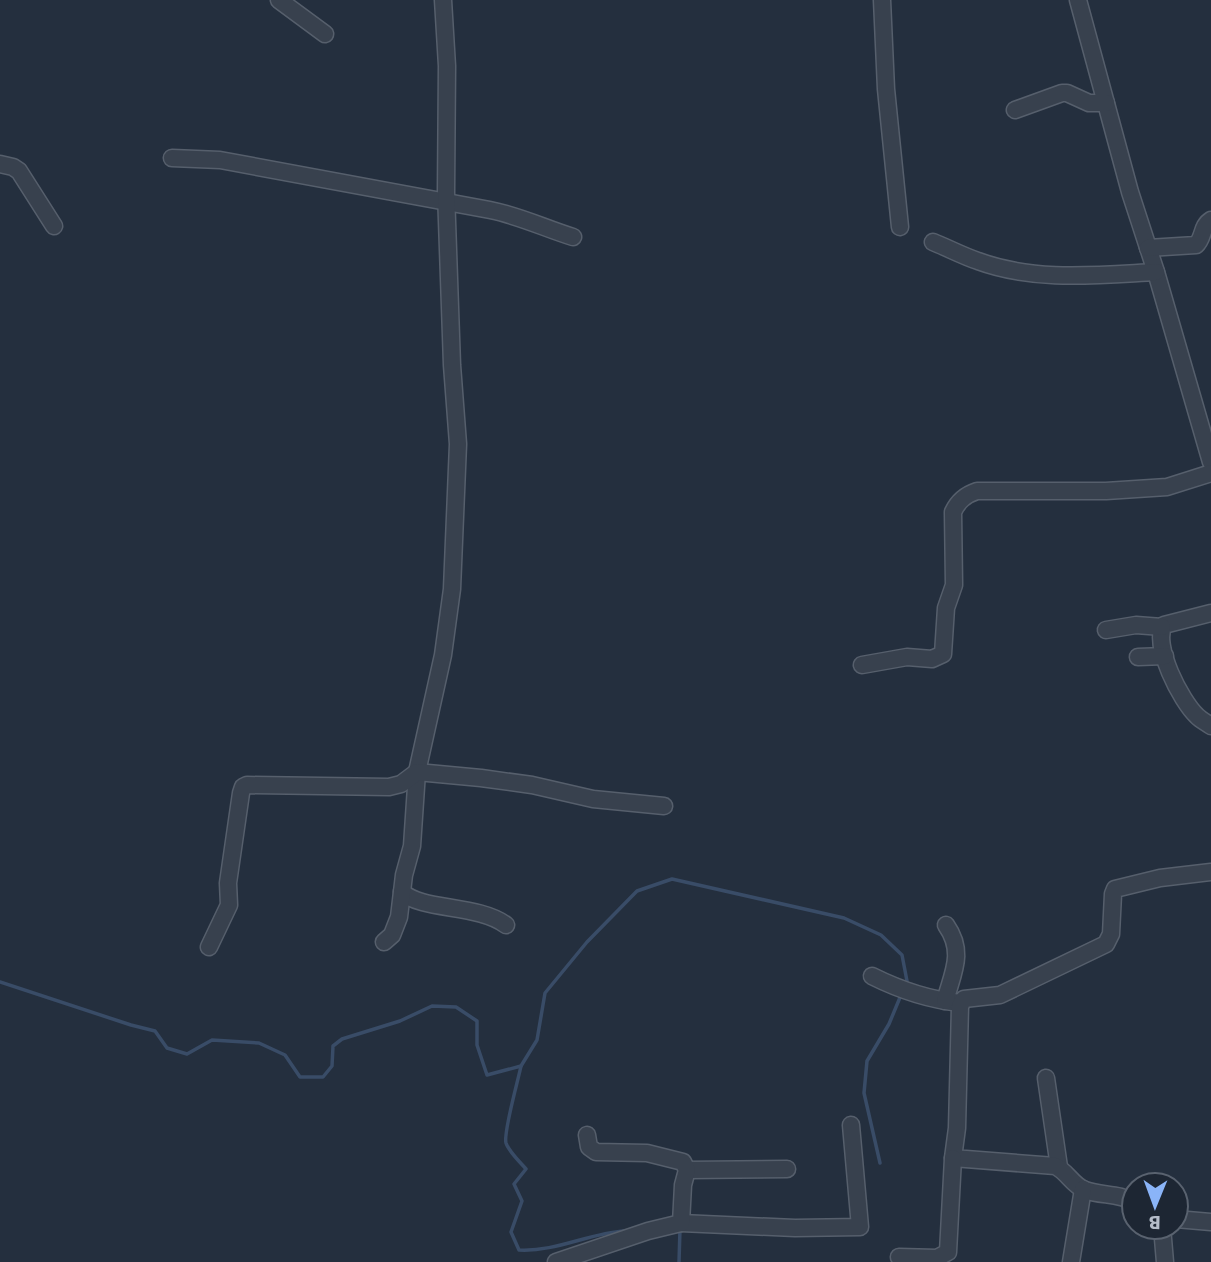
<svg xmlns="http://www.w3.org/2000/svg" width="1211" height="1262" font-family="'Fira Sans',sans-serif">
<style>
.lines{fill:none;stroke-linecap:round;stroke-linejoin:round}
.stream{stroke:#394c67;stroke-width:3.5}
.minor-casing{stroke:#565f6c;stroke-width:19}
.minor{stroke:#38414e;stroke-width:16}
</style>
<rect width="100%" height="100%" fill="#242f3e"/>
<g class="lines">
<g class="stream">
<polyline points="0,982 131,1025 155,1031 167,1048 187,1054 212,1040 259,1043 285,1055 300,1077 323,1077 332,1066 333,1046 342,1039 400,1021 432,1006 456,1007 477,1021 477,1045 487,1075 521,1066 537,1040 545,993 587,942 637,891 672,879 844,918 881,935 902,955 907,981 905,985"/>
<path d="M521,1066C518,1081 503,1133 506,1143C509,1152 520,1162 526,1169L514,1184L522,1201L511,1232L519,1250C556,1252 589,1233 625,1231"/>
<polyline points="880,1163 864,1093 867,1061 889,1024 901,995"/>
<polyline points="679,1229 680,1229 679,1262"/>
</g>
<defs>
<g id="minor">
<polyline points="279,0 325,34"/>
<polyline points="882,0 886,89 900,227"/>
<polyline points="1078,0 1130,192 1156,272 1211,462"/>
<polyline points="1015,110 1062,93 1067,93 1089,103 1106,103"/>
<path d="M172,158L220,160L490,210C520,216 544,228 573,237"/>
<polyline points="0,164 13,167 19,171 54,226"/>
<path d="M933,242C948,248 963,256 978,261C1035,282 1097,275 1156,272"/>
<path d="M1148,248L1196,245C1204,238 1201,226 1211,220"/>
<path d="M1211,613L1164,625C1152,645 1181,701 1197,716C1201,720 1207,723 1211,726"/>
<polyline points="1106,630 1136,625 1162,627"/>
<polyline points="1138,657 1165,656"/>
<path d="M862,665L907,657L932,659L943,654L946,608L954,585L953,512C958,501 965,495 977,491H1106L1167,487L1211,473"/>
<path d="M402,892C422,911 478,904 506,925"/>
<polyline points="384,942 392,935 399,917 404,875 412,846 417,772 443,655 452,589 458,444 452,365 446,192 447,66 443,0"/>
<polyline points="209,947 229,905 228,883 241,793 243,787 247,785 389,787 401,784 417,772 481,778 532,785 593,799 664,806"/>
<path d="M872,976C900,990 930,1000 961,1003"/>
<path d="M945,1001C953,972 965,952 946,925"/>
<polyline points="1046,1078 1059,1167"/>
<polyline points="687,1170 787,1169"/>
<path d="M1134,1202C1119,1193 1101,1196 1085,1190C1072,1185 1067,1171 1055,1166L953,1158L957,1128L960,1006L964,999L1000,995L1106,944L1111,934L1113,894L1115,889L1160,878L1211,872"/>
<polyline points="1176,1219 1211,1222"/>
<polyline points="681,1223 795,1228 860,1227 851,1125"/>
<polyline points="1162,1227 1165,1262"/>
<polyline points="899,1257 937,1258 948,1252 953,1158"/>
<polyline points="556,1262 648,1231 681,1223 683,1185 687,1170 683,1162 647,1153 596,1152 589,1147 587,1135"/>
<polyline points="1071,1262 1083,1189"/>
</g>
</defs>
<use href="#minor" class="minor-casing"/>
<use href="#minor" class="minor"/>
</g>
<g transform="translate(1155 1206) rotate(181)"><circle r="33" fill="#1d2633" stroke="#59626f" stroke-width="2"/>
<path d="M0-5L12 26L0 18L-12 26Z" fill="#8ab4f8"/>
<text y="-10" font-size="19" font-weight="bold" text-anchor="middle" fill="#b4bcc9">B</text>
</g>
</svg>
